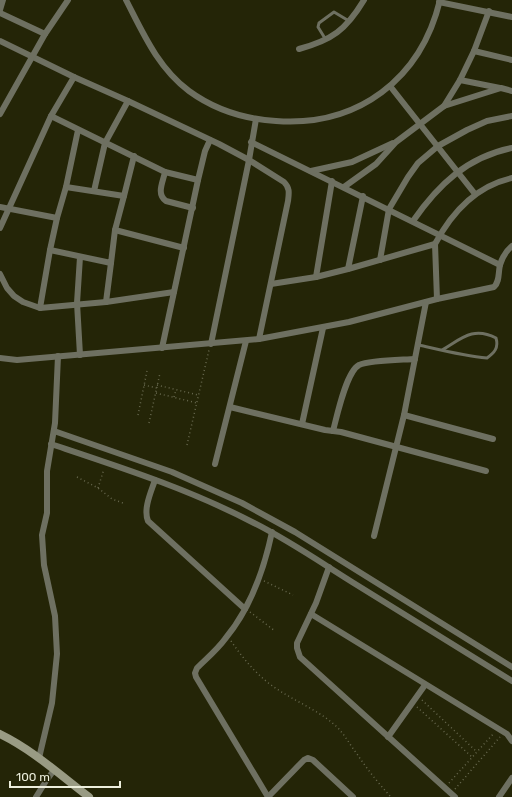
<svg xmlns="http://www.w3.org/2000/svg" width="512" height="797" font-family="Rubik,sans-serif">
  <rect width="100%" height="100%" fill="#242507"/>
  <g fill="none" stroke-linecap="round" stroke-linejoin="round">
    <g stroke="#67684e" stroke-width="1.5" stroke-dasharray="1 3" stroke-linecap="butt">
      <polyline points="144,385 157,388"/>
      <polyline points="157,385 198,395"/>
      <polyline points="156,393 197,403"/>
      <polyline points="174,397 176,390"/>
      <polyline points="138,415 147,371"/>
      <polyline points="149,423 160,373"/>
      <polyline points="187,445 209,350"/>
      <polyline points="77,477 98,488 112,499 123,503"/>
      <polyline points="98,488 104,469"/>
      <polyline points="264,581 293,595"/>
      <polyline points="250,612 275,631"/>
      <path d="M231 641C244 660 260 679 280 691 299 703 321 712 337 727 345 735 350 745 357 754 367 769 379 784 391 797"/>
      <polyline points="422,700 477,752"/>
      <polyline points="417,707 472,757"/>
      <polyline points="449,783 494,733"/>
      <polyline points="455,789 500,737"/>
    </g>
    <g stroke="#6e7061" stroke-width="3">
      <polyline points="326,40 318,27 319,23 334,12 349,21"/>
      <path d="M419 345C441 350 464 356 487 358 494 353 499 348 496 338 473 326 461 339 442 350"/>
    </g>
    <g stroke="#6e7061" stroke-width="6">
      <path d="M126 0C143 33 158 68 189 91 215 110 244 119 276 121 358 127 421 79 440 0"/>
      <polyline points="439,2 512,17"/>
      <polyline points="0,10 3,0"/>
      <polyline points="0,13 45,34"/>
      <polyline points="0,41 74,77 51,116 0,228"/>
      <path d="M299 49C332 40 346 30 364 0"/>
      <polyline points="474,51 512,60"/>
      <polyline points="74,77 128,101 105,143 94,191"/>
      <polyline points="460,80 500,88"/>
      <polyline points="390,86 475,194"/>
      <path d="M128 101 219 144 249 160 284 182C290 188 289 193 288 201L259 339"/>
      <polyline points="444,106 460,80 474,51 489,11"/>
      <polyline points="0,114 45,34 68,0"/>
      <path d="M51 116 165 172C163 182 156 194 166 201L193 208"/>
      <polyline points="251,142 500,265"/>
      <polyline points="311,171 352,162 393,143"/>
      <polyline points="165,172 198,180"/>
      <polygon points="66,187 124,196 115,230 111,263 50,250 57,218"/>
      <polyline points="66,187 78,130"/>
      <polyline points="344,187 376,164 396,142 444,106 501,88 512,91"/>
      <polyline points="124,196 134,156"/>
      <polyline points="0,207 57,218"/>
      <path d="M413 221C438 185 467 157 512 148"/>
      <polyline points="115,230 184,248"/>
      <path d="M435 244C452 212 476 186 512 178"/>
      <polyline points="80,257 77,303 80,355"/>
      <polyline points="380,260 389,209 408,177 418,163 438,146 467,130 487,121 512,116"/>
      <polyline points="348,269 363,196"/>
      <polyline points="0,274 7,288 14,296 23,302 40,308 106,302 174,292"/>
      <polyline points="316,277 332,181"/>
      <polyline points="271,284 316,277 348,269 435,244 437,299"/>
      <polyline points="106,302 111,263"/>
      <polyline points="40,308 50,250"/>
      <polyline points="211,344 249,160 256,119"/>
      <polyline points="162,348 198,180 205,151 210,140"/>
      <path d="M0 358 17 360 259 339 349 322 437 299 494 287C500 281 498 273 500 265 502 258 506 251 512 246"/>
      <polyline points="230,407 325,430 341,432 486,471"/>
      <polyline points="404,415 493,439"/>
      <polyline points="302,424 323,328"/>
      <polyline points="54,431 172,472 242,503 295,532 512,667"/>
      <path d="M333 431C337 416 346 372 359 365 371 360 402 360 415 359"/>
      <path d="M51 444C120 467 189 489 254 523 288 540 320 562 352 582 406 615 459 648 512 681"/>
      <polyline points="215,464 246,341"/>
      <path d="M155 480C151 492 143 509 148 521L245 609"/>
      <polyline points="374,536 404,415 426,302"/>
      <polyline points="329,567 316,603 297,643 297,648 300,657 455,797"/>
      <polyline points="311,614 507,734 512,741"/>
      <polyline points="388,737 425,685"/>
      <polyline points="39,758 52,703 57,654 55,616 44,565 42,535 47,513 47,471 55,423 58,356"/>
      <polyline points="36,797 46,781 54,770"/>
      <path d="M268 797 196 677 195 673 197 668C206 659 217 650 225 639 250 609 264 570 272 532"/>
      <polyline points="268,797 304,760 308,758 313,760 353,797"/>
      <polyline points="499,797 512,778"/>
    </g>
    <path stroke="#999b84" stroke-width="8" d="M0 734C33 750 60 775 89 797"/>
  </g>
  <path d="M10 781v6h110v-6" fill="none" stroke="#eceedc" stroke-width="2"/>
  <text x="16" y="781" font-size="12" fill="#eceedc" stroke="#242507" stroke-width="3" paint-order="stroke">100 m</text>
</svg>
